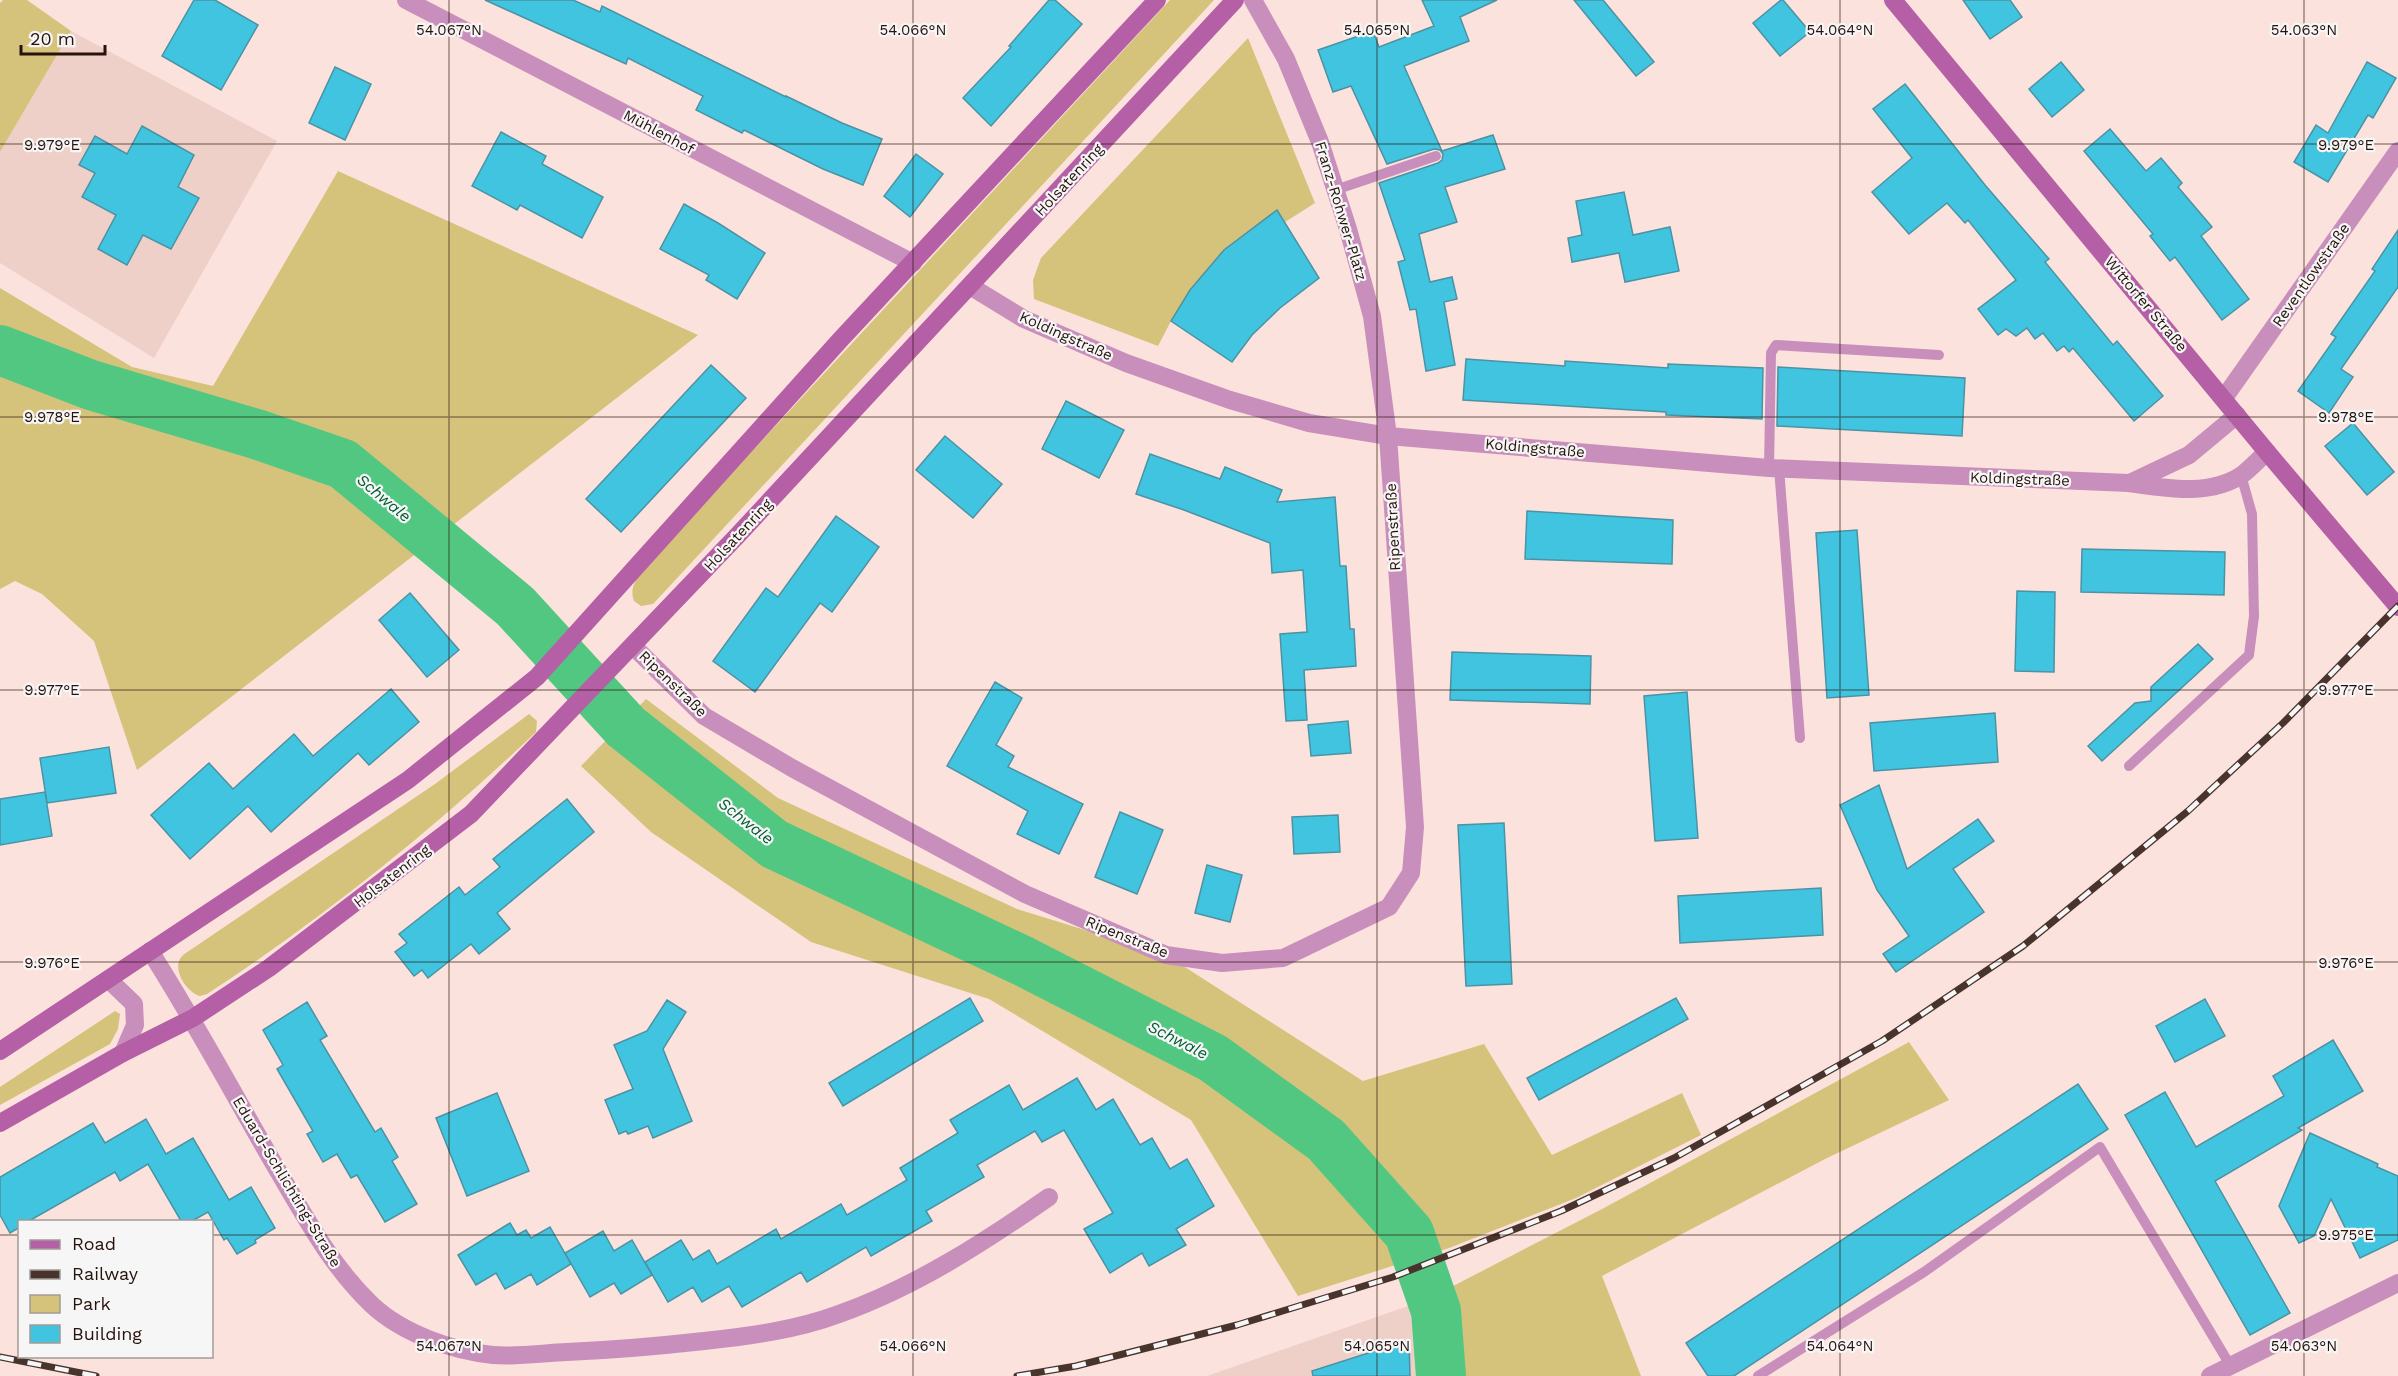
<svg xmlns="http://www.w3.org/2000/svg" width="2398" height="1376" font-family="'Work Sans',sans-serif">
  <rect width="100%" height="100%" fill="#fce2dc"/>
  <g fill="#eed0c9">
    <polygon points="71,31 277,141 154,358 0,263 0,152"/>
    <polygon points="1428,1299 1425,1376 1207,1376"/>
  </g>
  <g fill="#d5c27b">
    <polygon points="3,0 27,0 71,31 0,152 0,3"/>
    <path d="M1170 0H1214L653 604 641 606 634 601C627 583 645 569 655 556Z"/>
    <polygon points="1248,38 1315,203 1285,222 1277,210 1224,250 1171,321 1158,346 1034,299 1033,280 1041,258"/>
    <polygon points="338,171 698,335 137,770 94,641 42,594 15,581 0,589 0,288 132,367 213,386"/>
    <polygon points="646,699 778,798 1017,909 1166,955 1363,1081 1484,1044 1552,1155 1682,1093 1701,1135 1576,1198 1449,1248 1298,1296 1191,1120 989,999 811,942 651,832 581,766"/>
    <path d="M529 714 537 721 536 732C434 829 325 917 207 994L200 996C186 992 170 967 183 955L435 784Z"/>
    <polygon points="115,1011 120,1014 118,1029 110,1044 0,1105 0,1087"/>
    <polygon points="1909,1042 1949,1100 1825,1159 1602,1276 1641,1376 1425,1376 1428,1299 1604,1208"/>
  </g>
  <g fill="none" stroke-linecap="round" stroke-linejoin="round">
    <polyline stroke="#52c782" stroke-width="50" points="0,350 91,385 256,434 343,464 515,606 626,727 774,844 1023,961 1213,1058 1326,1140 1409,1233 1436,1311 1441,1376"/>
  </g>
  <g fill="#41c4df" stroke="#4b93a4" stroke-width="1.5">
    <polygon points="194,0 215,0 258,25 221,90 162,56"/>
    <polygon points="485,0 573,0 600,12 602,6 786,97 786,96 842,123 882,139 863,185 823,169 744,130 742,133 696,110 703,96 628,58 626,64"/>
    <polygon points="1049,0 1055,0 1082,24 991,126 963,98 1011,47 1009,46"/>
    <polygon points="1422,0 1497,0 1460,17 1469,41 1404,66 1442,151 1493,135 1505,169 1445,187 1457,222 1419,234 1430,282 1452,277 1457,299 1444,302 1455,365 1426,371 1416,309 1410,310 1398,262 1405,260 1379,183 1438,163 1442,160 1443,154 1440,150 1434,149 1387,164 1351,86 1333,92 1318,50 1373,31 1379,47 1434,26"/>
    <polygon points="1574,0 1603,0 1654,62 1636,76"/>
    <polygon points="1781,0 1783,0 1810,32 1780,56 1753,23"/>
    <polygon points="1963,0 2010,0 2022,17 1990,39"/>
    <polygon points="2061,62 2084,90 2052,117 2029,89"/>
    <polygon points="2367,62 2396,78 2373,118 2368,115 2328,182 2294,162 2316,125 2328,133"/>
    <polygon points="335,67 371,84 345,140 309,123"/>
    <polygon points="1905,84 1985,185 2049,259 2045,262 2113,345 2117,341 2163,396 2134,421 2073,348 2069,352 2064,346 2057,351 2043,333 2035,339 2027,328 2016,336 2006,329 1998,335 1978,309 2016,280 1968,220 1965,223 1947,203 1909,234 1872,192 1912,158 1873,109"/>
    <polygon points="142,126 194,155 178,187 199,198 171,249 143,235 127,265 98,249 116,215 82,197 95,173 79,165 95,136 127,154"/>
    <polygon points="2110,129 2146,171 2161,158 2182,183 2178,187 2212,227 2201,236 2249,299 2222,320 2175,257 2170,261 2150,236 2153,234 2084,151"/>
    <polygon points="501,132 546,156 542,164 603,197 582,238 520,205 517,210 472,186"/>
    <polygon points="916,154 943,174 910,217 884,196"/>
    <polygon points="1624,192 1633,235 1670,227 1679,271 1625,282 1619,253 1572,262 1568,238 1582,235 1576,201"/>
    <polygon points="684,204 718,223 765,253 737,299 706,280 709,275 660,249"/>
    <polygon points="1277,210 1319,278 1280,308 1252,335 1232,362 1171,321 1190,290 1224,250"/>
    <polygon points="2398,230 2398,287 2341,369 2353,377 2329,413 2298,391 2336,337 2331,334 2375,271 2372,269"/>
    <polygon points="1466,359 1565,366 1565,361 1668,368 1668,364 1763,368 1762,419 1666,415 1666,412 1463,400"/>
    <polygon points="711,365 746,398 621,532 586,499"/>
    <polygon points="1778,367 1965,378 1962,436 1777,426"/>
    <polygon points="1066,401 1124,430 1099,478 1042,449"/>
    <polygon points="2353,423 2394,472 2367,495 2325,446"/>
    <polygon points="945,436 1002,484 973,518 916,470"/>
    <polygon points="1150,454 1220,479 1225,467 1282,490 1277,502 1335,497 1340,566 1346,566 1350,629 1354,629 1356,666 1304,670 1307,720 1286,721 1280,634 1307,632 1303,570 1272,573 1270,543 1184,510 1136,494"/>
    <polygon points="1527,511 1673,520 1672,564 1525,559"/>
    <polygon points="836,516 879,547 832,612 820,603 755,692 713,661 766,588 778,597"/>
    <polygon points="1857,530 1869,695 1827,698 1816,533"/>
    <polygon points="2082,549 2225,552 2224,595 2081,592"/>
    <polygon points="2017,591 2055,592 2054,672 2015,671"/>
    <polygon points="410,593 459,650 427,677 379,620"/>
    <polygon points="2198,644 2213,659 2102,761 2088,746 2135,703 2151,701 2151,687"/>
    <polygon points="1452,652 1591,656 1590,704 1450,700"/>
    <polygon points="995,682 1022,698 996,745 1014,756 1008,767 1083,804 1059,854 1017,834 1028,811 947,766"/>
    <polygon points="391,689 419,722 369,765 358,753 271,832 248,806 190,859 151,815 209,763 233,789 294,734 313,756"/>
    <polygon points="1687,692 1698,838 1655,841 1644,696"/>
    <polygon points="1995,713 1998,762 1874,771 1870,723"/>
    <polygon points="1348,721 1351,753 1311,756 1308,725"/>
    <polygon points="109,747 116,793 47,803 40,758"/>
    <polygon points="1879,785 1907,869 1978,819 1994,841 1953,869 1984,912 1896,972 1883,954 1909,936 1877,890 1840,805"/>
    <polygon points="45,792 52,836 0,845 0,799"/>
    <polygon points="567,799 594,832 497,913 510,929 479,954 471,944 428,978 422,970 414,976 395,952 407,943 399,934 459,887 465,895 500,867 493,859"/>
    <polygon points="1120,812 1163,830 1137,894 1095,877"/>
    <polygon points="1338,815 1340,852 1294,854 1292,817"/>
    <polygon points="1504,823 1512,984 1466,986 1458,825"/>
    <polygon points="1207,865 1242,875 1230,922 1195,913"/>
    <polygon points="1821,888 1823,935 1680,943 1678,896"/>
    <polygon points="970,998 983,1021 843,1106 829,1083"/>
    <polygon points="1676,998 1688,1019 1539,1100 1527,1078"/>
    <polygon points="2205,999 2225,1036 2175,1062 2156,1026"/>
    <polygon points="667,1000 686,1012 663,1049 692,1121 653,1138 648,1126 628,1134 626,1131 619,1134 605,1100 633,1089 614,1045 647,1031"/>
    <polygon points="307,1002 327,1036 320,1040 375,1132 381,1128 398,1157 392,1161 417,1204 385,1222 357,1175 351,1178 337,1154 323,1162 307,1134 313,1131 277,1069 283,1065 263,1030"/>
    <polygon points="2333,1040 2363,1091 2298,1128 2302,1130 2215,1181 2290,1313 2250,1335 2125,1115 2165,1092 2196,1147 2284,1096 2273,1076"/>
    <polygon points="1077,1078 1096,1110 1113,1099 1140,1145 1152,1138 1170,1169 1187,1159 1214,1206 1176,1229 1186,1245 1149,1266 1142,1253 1110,1273 1084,1229 1113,1213 1064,1130 1042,1142 1035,1131 977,1165 984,1177 926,1211 932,1221 871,1256 866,1247 807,1282 801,1272 742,1307 729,1286 702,1302 693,1287 668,1302 645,1262 681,1240 693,1260 709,1250 717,1264 776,1229 781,1239 841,1204 847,1215 907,1180 900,1168 958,1133 950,1120 1009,1085 1023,1110"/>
    <polygon points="2078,1084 2108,1129 1734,1376 1708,1376 1686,1343"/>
    <polygon points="497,1093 529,1171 467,1196 436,1118"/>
    <polygon points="146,1119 166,1154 193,1138 229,1200 251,1187 275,1228 255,1240 256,1243 237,1254 227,1238 224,1240 208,1212 192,1221 181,1221 148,1164 120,1181 115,1172 29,1221 20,1221 20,1227 10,1233 0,1215 0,1177 93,1123 105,1143"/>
    <polygon points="2310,1133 2378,1164 2377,1167 2398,1176 2398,1240 2360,1258 2331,1199 2314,1236 2299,1243 2279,1206"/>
    <polygon points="510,1223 517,1235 526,1230 531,1238 550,1227 571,1264 537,1285 531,1274 505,1289 496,1273 476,1285 458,1255"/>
    <polygon points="603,1231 614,1251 632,1240 652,1275 621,1294 614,1283 590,1297 565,1253"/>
    <polygon points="1409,1340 1410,1376 1313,1376 1312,1371"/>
  </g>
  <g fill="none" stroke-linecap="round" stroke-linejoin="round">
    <g stroke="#c98fbc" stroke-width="10">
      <polyline points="1335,190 1436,156"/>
      <polyline points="1769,468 1771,353 1776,345 1939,355"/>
      <polyline points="1779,468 1800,738"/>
      <polyline points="2129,766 2249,655 2254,616 2252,514 2241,475"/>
      <polyline points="1758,1376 1924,1272 2100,1147 2230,1365"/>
    </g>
    <g stroke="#c98fbc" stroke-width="18">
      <polyline points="406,0 913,263"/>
      <path d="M970 286 1024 319 1126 363 1230 400 1309 423 1388 436 1769 468 2129 483C2164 488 2211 497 2243 474 2251 468 2259 459 2267 452"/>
      <polyline points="2224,398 2398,151"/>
      <polyline points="2130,483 2189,455 2237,415"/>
      <polyline points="633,646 704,716 792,768 1025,894 1166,955 1222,963 1283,958 1389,907 1411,873 1415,827 1388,436 1372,316 1348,229 1320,142 1286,59 1253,0"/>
      <path d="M150 951C194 1020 233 1093 274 1164 303 1213 330 1265 372 1305 402 1333 452 1351 493 1355 517 1357 543 1353 567 1352 613 1350 659 1346 704 1341 750 1336 796 1330 839 1314 915 1287 983 1243 1049 1197"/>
      <polyline points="109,980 134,1004 135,1025 123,1053"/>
      <polyline points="2210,1376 2398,1283"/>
    </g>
    <g stroke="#b560a6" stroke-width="18">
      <polyline points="1893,0 2267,452 2398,607"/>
      <polyline points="0,1051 408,780 537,677 841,339 1157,0"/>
      <polyline points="0,1123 123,1053 193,1018 269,968 471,814 737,536 1235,0"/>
    </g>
    <defs>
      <g id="rail">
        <polyline points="0,1357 96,1376"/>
        <polyline points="1017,1376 1076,1366 1237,1325 1393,1277 1561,1211 1674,1158 1882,1041 2023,946 2188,811 2283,723 2398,606"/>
      </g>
    </defs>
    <use href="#rail" stroke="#49332d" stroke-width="7"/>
    <use href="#rail" stroke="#f6f6f6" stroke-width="4.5" stroke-dasharray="14" stroke-linecap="butt"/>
  </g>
  <path fill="none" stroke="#27120c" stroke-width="1.5" stroke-opacity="0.45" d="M449 0V1376M913 0V1376M1377 0V1376M1840 0V1376M2304 0V1376M0 144H2398M0 417H2398M0 690H2398M0 962H2398M0 1235H20M212 1235H2398"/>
  <g text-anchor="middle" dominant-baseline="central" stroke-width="4.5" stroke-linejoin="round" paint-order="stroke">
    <g font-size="15" fill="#27120c" stroke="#f6f6f6">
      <text transform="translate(659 132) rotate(28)">Mühlenhof</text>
      <text transform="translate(1069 180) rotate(-47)">Holsatenring</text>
      <text transform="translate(1341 211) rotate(73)">Franz-Rohwer-Platz</text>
      <text transform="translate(2311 275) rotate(-55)">Reventlowstraße</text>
      <text transform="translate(2146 304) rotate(50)">Wittorfer Straße</text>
      <text transform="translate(1066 336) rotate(24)">Koldingstraße</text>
      <text transform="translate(1535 448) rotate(5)">Koldingstraße</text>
      <text transform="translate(2020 479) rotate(2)">Koldingstraße</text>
      <text transform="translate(1393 527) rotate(-93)">Ripenstraße</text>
      <text transform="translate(738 535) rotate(-47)">Holsatenring</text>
      <text transform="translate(673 684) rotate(44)">Ripenstraße</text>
      <text transform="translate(392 876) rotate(-38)">Holsatenring</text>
      <text transform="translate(1127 937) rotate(22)">Ripenstraße</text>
      <text transform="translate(287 1182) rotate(59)">Eduard-Schlichting-Straße</text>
    </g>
    <g font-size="16" font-style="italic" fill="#005d31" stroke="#f6f6f6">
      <text transform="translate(384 498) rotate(40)">Schwale</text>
      <text transform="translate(746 821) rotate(38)">Schwale</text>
      <text transform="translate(1178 1040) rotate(27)">Schwale</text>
    </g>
  </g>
  <g font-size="15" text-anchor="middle" fill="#27120c" stroke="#f6f6f6" stroke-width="4.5" stroke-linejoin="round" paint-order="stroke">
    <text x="449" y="35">54.067°N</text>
    <text x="913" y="35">54.066°N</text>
    <text x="1377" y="35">54.065°N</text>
    <text x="1840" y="35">54.064°N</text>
    <text x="2304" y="35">54.063°N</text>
    <text x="2346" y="150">9.979°E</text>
    <text x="52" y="150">9.979°E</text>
    <text x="2346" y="422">9.978°E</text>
    <text x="52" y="422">9.978°E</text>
    <text x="2346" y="695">9.977°E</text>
    <text x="52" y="695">9.977°E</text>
    <text x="2346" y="968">9.976°E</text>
    <text x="52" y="968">9.976°E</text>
    <text x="2346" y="1240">9.975°E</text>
    <text x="449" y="1351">54.067°N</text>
    <text x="913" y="1351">54.066°N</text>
    <text x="1377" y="1351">54.065°N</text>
    <text x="1840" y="1351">54.064°N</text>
    <text x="2304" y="1351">54.063°N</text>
  </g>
  <rect x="18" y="1220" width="195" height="138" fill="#f6f6f6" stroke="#a39b98" stroke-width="1.5"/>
  <rect x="30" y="1240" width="30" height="9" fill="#b560a6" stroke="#a39b98" stroke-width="1.5"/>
  <text x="72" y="1250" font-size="18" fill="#27120c">Road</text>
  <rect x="30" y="1270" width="30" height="9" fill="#49332d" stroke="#a39b98" stroke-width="1.5"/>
  <text x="72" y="1280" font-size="18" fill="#27120c">Railway</text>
  <rect x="30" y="1295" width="30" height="18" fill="#d5c27b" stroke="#a39b98" stroke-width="1.5"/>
  <text x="72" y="1310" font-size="18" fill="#27120c">Park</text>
  <rect x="30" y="1325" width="30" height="18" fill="#41c4df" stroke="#a39b98" stroke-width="1.5"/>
  <text x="72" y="1340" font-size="18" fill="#27120c">Building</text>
  <path d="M21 45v9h84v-9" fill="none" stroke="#27120c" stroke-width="3"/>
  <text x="30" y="45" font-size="18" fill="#27120c" stroke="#f6f6f6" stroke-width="4.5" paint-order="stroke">20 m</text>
</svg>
